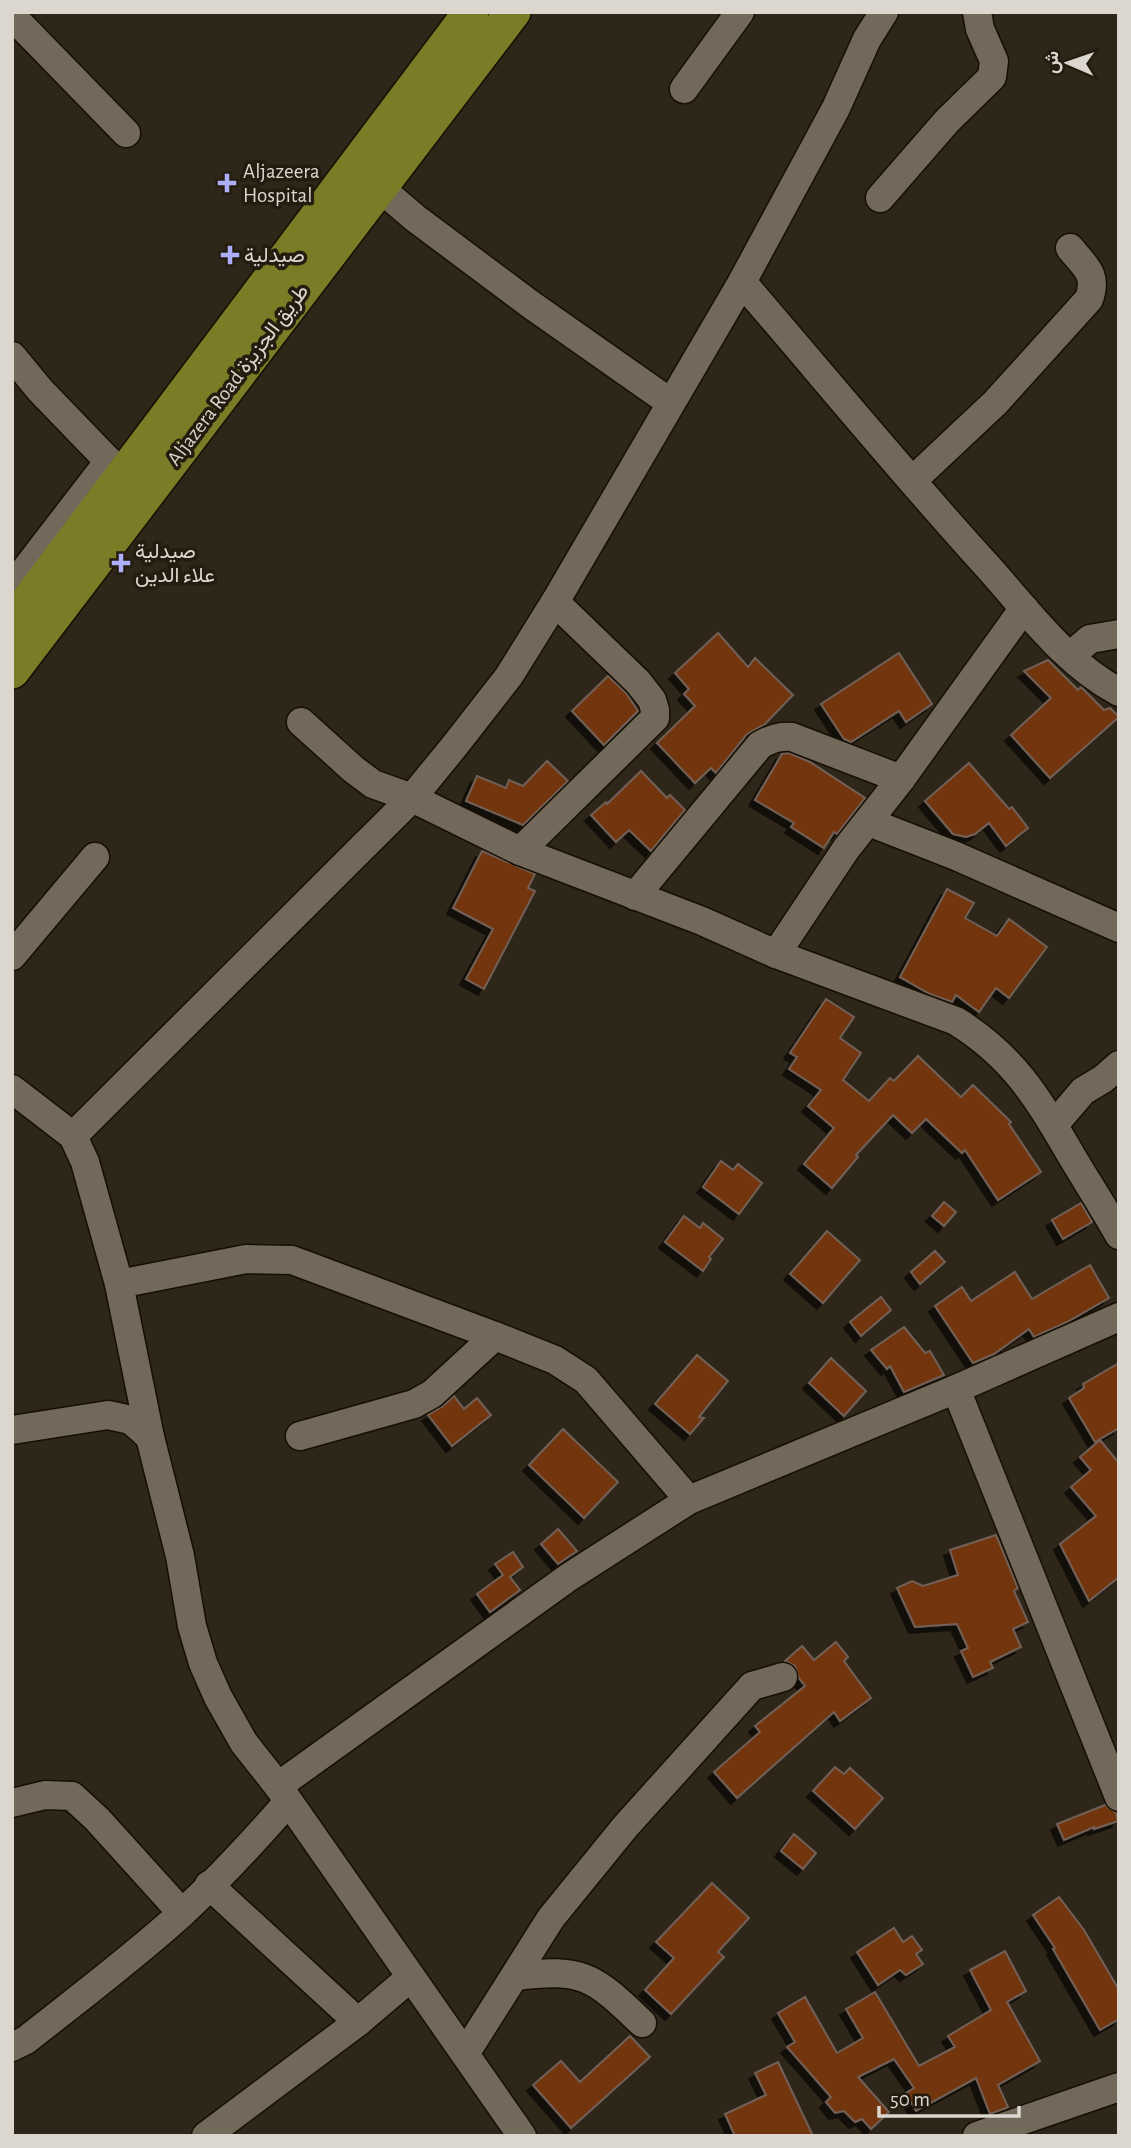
<svg xmlns="http://www.w3.org/2000/svg" width="1131" height="2148" font-family="'Alegreya Sans',Vazirmatn,sans-serif">
  <defs>
    <filter id="shadow"><feDropShadow dx="-6" dy="6" stdDeviation="0" flood-color="#0009"/></filter>
  </defs>
  <rect width="100%" height="100%" fill="#2e2618"/>
  <g fill="#72360c" stroke="#726158" stroke-width="2" filter="url(#shadow)">
    <polygon points="718,633 748,667 755,658 793,695 765,724 747,734 716,773 711,768 695,783 657,743 695,706 684,694 689,689 675,673"/>
    <polygon points="899,653 932,704 906,722 899,711 851,742 844,739 821,704"/>
    <polygon points="1048,660 1078,690 1081,687 1104,710 1110,708 1119,717 1050,778 1011,735 1051,698 1024,671"/>
    <polygon points="608,676 626,693 638,711 604,745 572,711"/>
    <polygon points="789,753 810,762 865,798 837,834 834,832 824,848 791,827 794,823 755,800 782,754"/>
    <polygon points="547,761 568,781 523,825 466,801 477,776 506,788 509,780 523,786"/>
    <polygon points="969,763 1009,809 1012,807 1028,828 1006,846 989,823 975,834 966,837 953,834 925,801"/>
    <polygon points="641,771 667,798 670,795 685,810 651,851 629,830 616,842 591,815 606,802 607,804"/>
    <polygon points="482,851 535,874 528,888 535,891 484,989 466,979 493,929 453,908"/>
    <polygon points="947,889 974,903 965,918 997,936 1009,919 1047,947 1009,998 996,988 979,1012 956,995 952,1002 930,994 900,977"/>
    <polygon points="826,999 854,1017 840,1038 861,1053 843,1080 869,1101 890,1078 894,1081 918,1056 961,1097 973,1085 1011,1122 1009,1124 1041,1172 998,1200 965,1150 962,1153 926,1119 912,1133 893,1115 856,1155 858,1157 832,1188 804,1164 834,1128 808,1106 821,1090 789,1069 797,1057 790,1053"/>
    <polygon points="721,1161 733,1170 738,1164 762,1183 739,1214 703,1187"/>
    <polygon points="944,1202 956,1212 944,1226 932,1216"/>
    <polygon points="1081,1203 1092,1222 1063,1239 1052,1220"/>
    <polygon points="684,1216 700,1228 703,1223 723,1239 709,1257 711,1259 703,1271 665,1242"/>
    <polygon points="827,1231 860,1260 823,1303 790,1274"/>
    <polygon points="935,1251 945,1262 920,1284 911,1272"/>
    <polygon points="1090,1265 1109,1298 1067,1322 1034,1337 1029,1329 994,1354 973,1363 935,1306 962,1287 971,1301 1015,1272 1032,1299"/>
    <polygon points="881,1297 891,1310 861,1336 850,1322"/>
    <polygon points="904,1327 925,1353 930,1351 944,1375 904,1392 890,1366 887,1369 871,1350"/>
    <polygon points="697,1355 728,1381 699,1417 704,1418 690,1434 655,1404"/>
    <polygon points="831,1358 866,1391 844,1416 809,1383"/>
    <polygon points="1119,1363 1119,1428 1095,1442 1069,1398 1084,1388 1083,1384"/>
    <polygon points="454,1396 464,1409 477,1398 491,1415 452,1446 428,1415 443,1406"/>
    <polygon points="563,1429 618,1482 584,1518 529,1465"/>
    <polygon points="1100,1440 1119,1463 1119,1577 1089,1601 1060,1544 1096,1516 1071,1487 1091,1470 1080,1457"/>
    <polygon points="558,1529 577,1551 558,1564 541,1544"/>
    <polygon points="996,1535 1018,1588 1014,1591 1028,1622 1013,1629 1021,1647 990,1662 993,1668 973,1677 961,1651 968,1648 957,1624 915,1627 897,1588 912,1581 923,1586 958,1575 950,1550"/>
    <polygon points="513,1552 523,1567 510,1577 520,1590 490,1612 477,1594 503,1575 495,1564"/>
    <polygon points="836,1642 848,1657 844,1661 871,1698 840,1721 834,1712 737,1798 714,1772 760,1732 755,1726 805,1686 799,1678 795,1666 785,1661 802,1646 814,1660"/>
    <polygon points="835,1767 844,1774 850,1768 883,1798 855,1829 813,1791"/>
    <polygon points="1105,1805 1116,1813 1118,1821 1094,1829 1094,1827 1064,1840 1057,1824"/>
    <polygon points="794,1834 816,1853 803,1869 781,1851"/>
    <polygon points="712,1883 749,1918 718,1952 724,1957 671,2014 645,1990 674,1958 656,1942"/>
    <polygon points="1059,1897 1084,1930 1119,1990 1119,2019 1100,2030 1053,1949 1055,1948 1033,1915"/>
    <polygon points="894,1928 903,1942 912,1936 922,1950 916,1954 923,1964 906,1975 900,1970 878,1985 857,1952"/>
    <polygon points="1005,1951 1026,1991 1007,2002 1040,2061 998,2085 1008,2107 1006,2108 990,2114 976,2078 916,2111 906,2093 914,2088 894,2059 858,2077 889,2112 871,2129 862,2119 855,2122 844,2111 835,2113 826,2102 831,2097 787,2047 795,2042 778,2013 805,1997 837,2053 863,2038 846,2009 875,1992 919,2066 955,2047 948,2036 991,2010 970,1970"/>
    <polygon points="630,2036 650,2057 571,2128 533,2085 561,2061 580,2082"/>
    <polygon points="778,2062 813,2136 735,2136 725,2114 766,2095 755,2073"/>
  </g>
  <g fill="none" stroke-linecap="round" stroke-linejoin="round">
    <defs>
      <g id="minor">
        <polyline points="12,16 126,133"/>
        <polyline points="684,89 740,12"/>
        <polyline points="381,189 415,218 530,304 671,403"/>
        <polyline points="880,198 947,121 992,77 994,61 980,29 977,12"/>
        <path d="M742 282C824 377 904 475 989 568 1029 613 1065 663 1119 692"/>
        <polyline points="12,356 40,390 123,476"/>
        <path d="M912 481 995 403 1089 299C1098 274 1085 267 1070 248"/>
        <polyline points="12,587 109,461"/>
        <polyline points="1070,656 1090,639 1119,634"/>
        <path d="M301 722 353 769 373 784 412 798 520 851 702 921 776 954 956 1021C1014 1057 1037 1097 1071 1155 1087 1182 1104 1208 1119 1235"/>
        <polyline points="869,822 956,856 1119,928"/>
        <polyline points="520,851 655,718 655,710 652,700 638,682 555,602"/>
        <path d="M635 896 760 745C771 739 779 736 792 737L901 779"/>
        <polyline points="776,954 846,849 901,779 1024,608"/>
        <polyline points="12,956 95,857"/>
        <polyline points="12,1089 73,1136 85,1162 119,1284 150,1437 180,1556 192,1626 203,1663 218,1697 244,1743 278,1786 522,2136"/>
        <polyline points="1054,1125 1083,1091 1103,1079 1119,1065"/>
        <polyline points="73,1136 412,798 456,744 509,676 555,602 742,282 836,108 867,39 884,12"/>
        <polyline points="119,1284 246,1259 292,1260 495,1336 555,1360 586,1380 689,1500"/>
        <polyline points="956,1389 1119,1797"/>
        <polyline points="12,1430 108,1415 131,1420 150,1437"/>
        <polyline points="300,1436 414,1404 432,1394 495,1336"/>
        <polyline points="278,1786 569,1577 689,1500 956,1389 1119,1317"/>
        <polyline points="12,1803 45,1795 72,1796 97,1819 182,1913"/>
        <polyline points="209,1885 358,2022"/>
        <path d="M515 1976C584 1968 593 1976 642 2023"/>
        <path d="M12 2047 26 2040C78 1999 131 1959 180 1915 218 1880 254 1841 288 1802"/>
        <polyline points="465,2054 551,1918 625,1827 752,1686 783,1677"/>
        <polyline points="206,2136 358,2022 411,1977"/>
        <polyline points="977,2136 1119,2087"/>
      </g>
      <g id="major">
        <polyline points="12,623 471,12"/>
        <polyline points="12,671 513,12"/>
      </g>
    </defs>
    <use href="#minor" stroke="#160f04" stroke-width="31"/>
    <use href="#major" stroke="#160f04" stroke-width="38"/>
    <use href="#minor" stroke="#72695a" stroke-width="28"/>
    <use href="#major" stroke="#7b7c26" stroke-width="35"/>
  </g>
  <g fill="#adaffb" stroke="#241c0f" stroke-width="2.5">
    <path d="M223.5 172.5h7v7h7v7h-7v7h-7v-7h-7v-7h7z"/>
    <path d="M226.5 244.5h7v7h7v7h-7v7h-7v-7h-7v-7h7z"/>
    <path d="M117.5 552.5h7v7h7v7h-7v7h-7v-7h-7v-7h7z"/>
  </g>
  <g text-anchor="middle" dominant-baseline="central" stroke-width="7" stroke-linejoin="round" paint-order="stroke">
    <g font-size="21" fill="#dbd6ce" stroke="#241c0f" text-anchor="start">
      <text x="243" y="171">Aljazeera<tspan x="243" dy="24">Hospital</tspan></text>
      <text x="244" y="255">صيدلية</text>
      <text x="135" y="551">صيدلية<tspan x="135" dy="24">علاء الدين</tspan></text>
    </g>
    <g font-size="21" fill="#dbd6ce" stroke="#241c0f">
      <text transform="translate(238 375) rotate(-53)">Aljazera Road طريق الجزيزة</text>
    </g>
  </g>
  <rect width="1131" height="2148" fill="none" stroke="#dbd6ce" stroke-width="28"/>
  <g transform="translate(1068 63) rotate(272)" stroke="#241c0f" stroke-width="5" paint-order="stroke">
  <path d="M0-5L12 26L0 18L-12 26Z" fill="#dbd6ce"/>
  <text y="-10" font-size="19" font-weight="bold" text-anchor="middle" fill="#dbd6ce">ش</text>
  </g>
  <path d="M879 2106v10h140v-10" fill="none" stroke="#dbd6ce" stroke-width="3.5"/>
  <text x="890" y="2106" font-size="21" fill="#dbd6ce" stroke="#241c0f" stroke-width="5" paint-order="stroke">50 m</text>
</svg>
